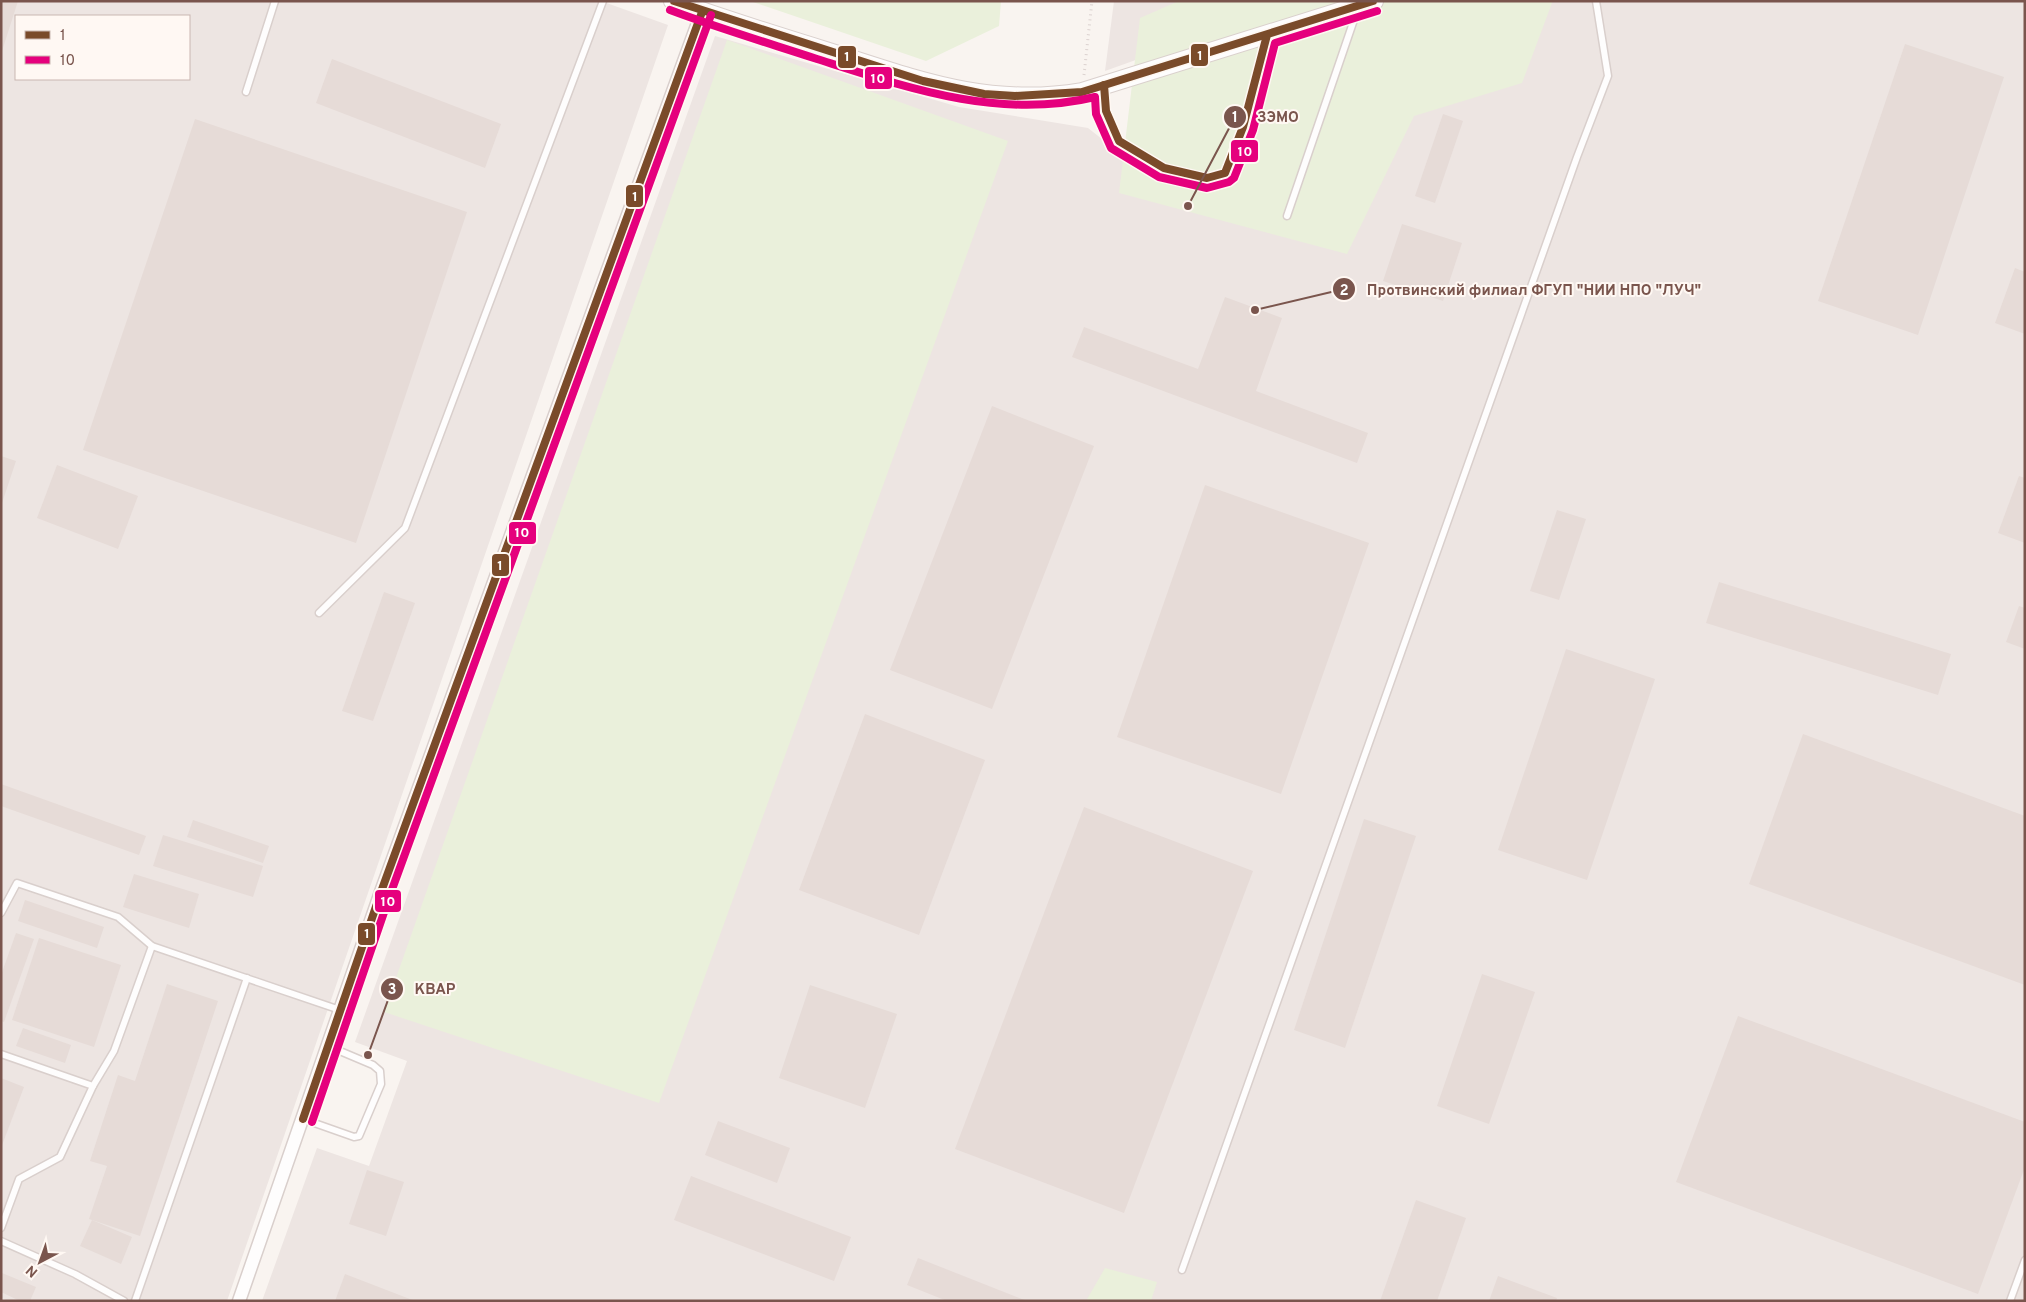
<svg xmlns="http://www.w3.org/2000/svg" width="2026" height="1302" font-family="Overpass,sans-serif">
  <rect width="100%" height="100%" fill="#f9f4f0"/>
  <g fill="#ede5e2" fill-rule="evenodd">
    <path d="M1 1H601L668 25 227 1301H9L1 1298ZM16 16H189V79H16Z"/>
    <polygon points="1114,1 1301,1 1105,71"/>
    <polygon points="1437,1 2025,1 2025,1301 262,1301 317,1148 369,1166 407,1061 355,1042 715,36 959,107 1088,128 1131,162"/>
  </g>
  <g fill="#eaf0db">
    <polygon points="750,1 1001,1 999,26 926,61"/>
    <polygon points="1179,1 1552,1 1552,3 1522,83 1414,116 1347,254 1119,193 1140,18"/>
    <polygon points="727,40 1008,141 659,1103 384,1012"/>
    <polygon points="1105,1268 1157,1282 1151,1301 1086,1301"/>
  </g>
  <g fill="#e6dbd7">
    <polygon points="1,1 18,1 2,51 1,51"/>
    <polygon points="1905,44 2004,77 1918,335 1818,301"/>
    <polygon points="332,59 501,124 485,168 316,103"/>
    <polygon points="1443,114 1463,121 1435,203 1415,196"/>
    <polygon points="195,119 467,212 356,543 83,450"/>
    <polygon points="1402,224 1462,243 1443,301 1383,281"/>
    <polygon points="2015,268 2025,272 2025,334 1995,323"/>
    <polygon points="1225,297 1282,318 1256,391 1368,433 1357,463 1072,357 1084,327 1198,369"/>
    <polygon points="992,406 1094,446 992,709 890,670"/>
    <polygon points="1,456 16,461 2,503 1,503"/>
    <polygon points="57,465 138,496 118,549 37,518"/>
    <polygon points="2019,476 2025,478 2025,543 1998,533"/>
    <polygon points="1205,485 1369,543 1281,794 1117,737"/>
    <polygon points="1557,510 1586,519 1559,600 1530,591"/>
    <polygon points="1719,582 1951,654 1938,695 1706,623"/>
    <polygon points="384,592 415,603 373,721 342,711"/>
    <polygon points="2019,606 2025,608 2025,649 2006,642"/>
    <polygon points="1566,649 1655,679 1587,880 1498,850"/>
    <polygon points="865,714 985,760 919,935 799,890"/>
    <polygon points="1803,734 2025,816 2025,985 1749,884"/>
    <polygon points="1,784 146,836 139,855 1,806"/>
    <polygon points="1084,807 1253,871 1124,1213 955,1149"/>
    <polygon points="1364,819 1416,836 1345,1048 1294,1030"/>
    <polygon points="193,820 269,846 263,863 187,837"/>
    <polygon points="163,835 263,866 253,897 153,866"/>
    <polygon points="134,874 199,894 189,928 123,907"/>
    <polygon points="25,900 104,927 97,948 18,921"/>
    <polygon points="16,933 34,939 4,1022 1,1021 1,975"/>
    <polygon points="39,938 121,965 94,1047 12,1020"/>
    <polygon points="1482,974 1535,992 1489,1124 1437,1106"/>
    <polygon points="167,984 218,1001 140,1236 89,1219 107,1166 90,1161 118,1075 135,1081"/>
    <polygon points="810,985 897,1014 865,1108 779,1078"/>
    <polygon points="1738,1016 2025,1122 2025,1167 1978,1294 1676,1182"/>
    <polygon points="23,1028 71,1045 65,1063 16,1046"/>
    <polygon points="1,1078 24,1087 1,1148"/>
    <polygon points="718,1121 790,1148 777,1183 705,1155"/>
    <polygon points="367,1170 404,1182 386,1236 349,1224"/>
    <polygon points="691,1176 851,1237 834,1281 674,1220"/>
    <polygon points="1416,1200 1466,1218 1437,1301 1380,1301"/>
    <polygon points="92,1220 132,1237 121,1264 80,1246"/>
    <polygon points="918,1258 1027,1301 947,1301 907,1285"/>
    <polygon points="2,1273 36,1287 30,1301 20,1301 1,1292"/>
    <polygon points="345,1274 415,1301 335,1301"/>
    <polygon points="1498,1276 1557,1298 1556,1301 1489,1301"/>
  </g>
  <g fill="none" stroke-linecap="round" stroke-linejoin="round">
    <defs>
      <g id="lane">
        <polyline points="1104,87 1106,111 1119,141 1164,168 1207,178 1225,173 1243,127 1267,37"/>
        <polyline points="246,92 275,1"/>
        <polyline points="1287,216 1358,8"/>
        <polyline points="319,613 405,528 603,1"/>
        <polyline points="1,913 17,883 118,917 152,946 340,1010"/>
        <polyline points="1,1054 93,1086 114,1051 152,946"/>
        <polyline points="303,1119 354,1137 359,1136 381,1084 380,1071 373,1065 328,1046"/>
        <polyline points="1,1228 19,1179 60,1157 93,1086"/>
        <polyline points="1,1241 75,1274 124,1301"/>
        <polyline points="1182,1270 1577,157 1608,76 1596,1"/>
        <polyline points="135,1301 247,978"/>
        <polyline points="2010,1301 2025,1260"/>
      </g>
      <polyline id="street" points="239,1301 381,892 702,12"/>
      <path id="secondary" d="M673 1C725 20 777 36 829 52 917 80 988 108 1082 92L1374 1"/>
    </defs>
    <use href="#lane" stroke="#d9cfcc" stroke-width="9"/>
    <use href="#street" stroke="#d9cfcc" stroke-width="15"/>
    <use href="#secondary" stroke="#dad0cd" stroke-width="20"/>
    <polyline stroke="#dcd2d0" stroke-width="3" stroke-dasharray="1 4" stroke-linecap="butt" points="1084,75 1092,1"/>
    <use href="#lane" stroke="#fefdfd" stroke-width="6"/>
    <use href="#street" stroke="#fefdfd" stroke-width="12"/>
    <use href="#secondary" stroke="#fefdfd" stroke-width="18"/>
    <defs>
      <g id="bus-1">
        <polyline points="674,1 923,81 984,94 1015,96 1082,92 1373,1"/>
        <polyline points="1104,85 1106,111 1119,141 1164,168 1207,178 1225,173 1243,127 1267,35"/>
        <polyline points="303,1119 381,892 702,12"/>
      </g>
      <g id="bus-2">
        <path d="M670 10C718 28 768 43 817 59 908 88 999 120 1095 97L1096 114 1111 148 1159 177 1207 188 1229 182 1234 178 1253 130 1275 43 1377 11"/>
        <polyline points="312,1122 390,895 711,15"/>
      </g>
    </defs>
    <use href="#bus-1" stroke="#fff8f3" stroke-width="11"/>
    <use href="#bus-2" stroke="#fff8f3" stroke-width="11"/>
    <use href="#bus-1" stroke="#7a4b2a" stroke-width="8"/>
    <use href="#bus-2" stroke="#e5007d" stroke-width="8"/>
  </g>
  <path fill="none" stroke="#7a554d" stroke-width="2" d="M1188 206L1235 117M1255 310L1344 289M368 1055L392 989"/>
  <g fill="#7a554d" stroke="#fff8f3" stroke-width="2">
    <circle cx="1188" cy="206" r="5"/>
    <circle cx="1255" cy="310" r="5"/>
    <circle cx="368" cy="1055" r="5"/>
    <circle cx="1235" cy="117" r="12"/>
    <circle cx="1344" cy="289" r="12"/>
    <circle cx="392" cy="989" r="12"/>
  </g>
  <g font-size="15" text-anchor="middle" font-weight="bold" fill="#fff">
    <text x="1235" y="122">1</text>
    <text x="1344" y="295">2</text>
    <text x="392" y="994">3</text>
  </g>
  <g font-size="15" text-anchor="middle" font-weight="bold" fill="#7a554d" stroke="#fff8f3" stroke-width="4" stroke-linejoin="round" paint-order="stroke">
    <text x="1278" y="122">ЗЭМО</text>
    <text x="1534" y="295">Протвинский филиал ФГУП "НИИ НПО "ЛУЧ"</text>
    <text x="435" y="994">КВАР</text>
  </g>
  <g stroke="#fff8f3" stroke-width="2">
    <rect x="1190" y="43" width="19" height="24" rx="5" fill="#7a4b2a"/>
    <rect x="837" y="45" width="20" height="24" rx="5" fill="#7a4b2a"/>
    <rect x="864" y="66" width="29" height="24" rx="5" fill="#e5007d"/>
    <rect x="1230" y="139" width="29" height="24" rx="5" fill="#e5007d"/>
    <rect x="625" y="184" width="19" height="24" rx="5" fill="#7a4b2a"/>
    <rect x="508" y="521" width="29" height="24" rx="5" fill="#e5007d"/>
    <rect x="491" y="553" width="19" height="24" rx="5" fill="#7a4b2a"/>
    <rect x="374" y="889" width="28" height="24" rx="5" fill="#e5007d"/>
    <rect x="357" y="922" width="19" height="24" rx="5" fill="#7a4b2a"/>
  </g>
  <g font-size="14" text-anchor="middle" font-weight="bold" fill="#fff">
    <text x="1200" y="60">1</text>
    <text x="847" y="61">1</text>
    <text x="878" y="83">10</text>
    <text x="1245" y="156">10</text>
    <text x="635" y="201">1</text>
    <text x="522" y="537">10</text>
    <text x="500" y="570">1</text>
    <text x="388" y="906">10</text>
    <text x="367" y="938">1</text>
  </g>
  <rect width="2026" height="1302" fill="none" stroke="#7a554d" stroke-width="5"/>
  <rect x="15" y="15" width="175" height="65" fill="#fff8f3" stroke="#cab7b1"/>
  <rect x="25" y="31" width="25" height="8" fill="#7a4b2a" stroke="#cab7b1"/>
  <text x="60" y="40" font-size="15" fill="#7a554d">1</text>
  <rect x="25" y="56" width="25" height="8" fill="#e5007d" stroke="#cab7b1"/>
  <text x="60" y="65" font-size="15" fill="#7a554d">10</text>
  <g transform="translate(40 1262) rotate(221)" stroke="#fff8f3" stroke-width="4" paint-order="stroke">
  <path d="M0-4L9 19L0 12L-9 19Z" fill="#7a554d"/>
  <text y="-8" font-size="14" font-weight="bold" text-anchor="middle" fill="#7a554d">N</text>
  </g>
</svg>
